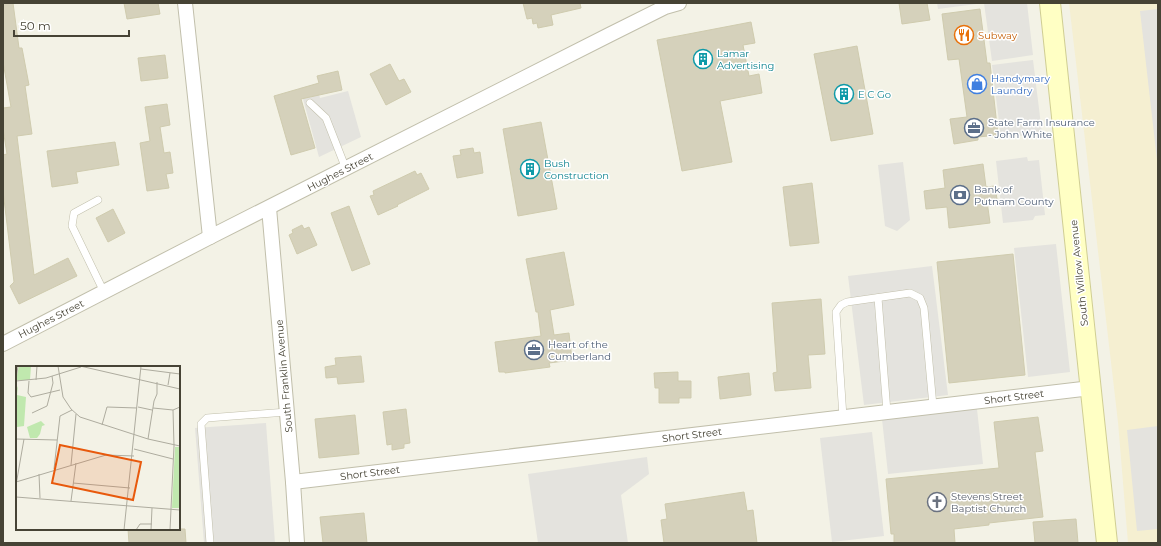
<svg xmlns="http://www.w3.org/2000/svg" width="1161" height="546" font-family="Montserrat,sans-serif">
  <rect width="100%" height="100%" fill="#f3f2e6"/>
  <polygon fill="#f5efd1" points="1069,3 1158,3 1158,543 1128,543 1118,422"/>
  <g fill="#e4e3de">
    <polygon points="937,3 1027,3 1033,55 992,61 984,3 938,9"/>
    <polygon points="1158,9 1158,169 1140,11"/>
    <polygon points="1033,60 1042,133 1001,138 992,65"/>
    <polygon points="316,84 320,98 348,91 361,137 319,157 300,88"/>
    <polygon points="1027,157 1028,161 1039,160 1045,215 1035,216 1033,220 1003,223 996,161"/>
    <polygon points="903,162 910,220 897,231 885,226 878,165"/>
    <polygon points="1056,244 1070,372 1028,377 1014,248"/>
    <polygon points="932,266 948,395 864,405 848,276"/>
    <polygon points="977,409 983,464 888,474 882,419"/>
    <polygon points="266,423 275,543 204,543 195,428"/>
    <polygon points="1158,426 1158,529 1137,531 1127,430"/>
    <polygon points="872,432 884,536 832,542 820,438"/>
    <polygon points="647,457 649,474 621,495 628,543 538,543 528,474"/>
  </g>
  <g fill="#d5d1bb" stroke="#cfcbae">
    <polygon points="3,3 13,3 19,48 22,48 29,85 25,86 32,134 17,136 34,275 68,258 77,276 19,304 10,286 14,282 3,191 3,155 7,154 3,129 3,108 11,107 3,62"/>
    <polygon points="124,3 158,3 160,14 127,19"/>
    <polygon points="523,3 580,3 581,8 551,15 553,25 538,28 537,23 533,24 532,18 527,19"/>
    <polygon points="899,3 927,3 930,20 902,24"/>
    <polygon points="980,9 987,63 990,63 998,135 978,137 978,140 954,144 950,119 967,117 959,59 948,60 942,14"/>
    <polygon points="751,22 755,43 743,45 749,76 759,74 762,93 720,101 732,162 682,171 657,40"/>
    <polygon points="857,46 873,134 831,141 814,54"/>
    <polygon points="165,55 168,78 141,81 138,58"/>
    <polygon points="390,64 399,81 404,79 411,92 386,105 370,74"/>
    <polygon points="338,71 342,90 301,99 315,148 291,155 274,96 319,83 317,76"/>
    <polygon points="167,104 170,125 160,127 164,153 170,152 173,173 166,174 169,188 147,191 140,143 150,141 145,107"/>
    <polygon points="541,122 557,209 518,216 503,129"/>
    <polygon points="115,142 119,165 76,172 78,183 52,187 47,151"/>
    <polygon points="473,148 474,153 480,152 483,173 457,178 453,156 461,155 460,150"/>
    <polygon points="983,164 986,187 995,186 997,199 987,201 990,223 949,228 947,207 926,209 924,191 945,188 943,170"/>
    <polygon points="415,171 417,175 421,173 429,189 397,205 398,206 378,215 370,196 374,195 373,191"/>
    <polygon points="812,183 819,243 790,246 783,187"/>
    <polygon points="349,206 370,264 352,271 331,213"/>
    <polygon points="113,209 125,233 108,242 96,218"/>
    <polygon points="302,225 304,229 309,227 317,245 297,254 289,235 293,233 292,230"/>
    <polygon points="564,252 574,305 550,310 554,335 569,333 572,360 549,363 550,367 505,373 505,372 499,372 495,342 541,336 538,312 536,312 526,259"/>
    <polygon points="1013,254 1025,375 949,383 937,262"/>
    <polygon points="821,299 825,354 808,355 811,388 775,391 773,373 777,372 772,303"/>
    <polygon points="361,356 364,382 338,384 337,377 326,378 325,367 336,365 335,358"/>
    <polygon points="678,372 678,381 691,381 691,398 679,398 679,403 659,403 659,388 655,388 654,373"/>
    <polygon points="749,373 751,395 720,399 718,377"/>
    <polygon points="406,409 410,443 404,444 404,448 392,450 392,444 387,445 383,412"/>
    <polygon points="355,415 359,454 319,458 315,419"/>
    <polygon points="1038,417 1043,451 1035,452 1043,517 989,523 989,525 954,529 955,543 894,543 894,534 891,534 886,479 999,468 994,422"/>
    <polygon points="744,492 747,511 753,510 757,543 664,543 661,520 667,519 665,504"/>
    <polygon points="364,513 367,543 323,543 320,517"/>
    <polygon points="1076,519 1078,543 1035,543 1033,522"/>
    <polygon points="128,529 185,529 186,543 129,543"/>
  </g>
  <g fill="none" stroke-linecap="round" stroke-linejoin="round">
    <defs>
      <g id="service">
        <polyline points="310,103 326,118 346,169"/>
        <polyline points="98,200 74,213 72,226 104,292"/>
        <polyline points="878,298 887,412"/>
        <polyline points="843,417 836,312 841,305 847,302 910,293 920,298 924,308 933,406"/>
        <polyline points="210,543 201,424 207,418 287,412"/>
      </g>
      <g id="minor">
        <polyline points="185,3 210,237"/>
        <polyline points="269,208 293,482 297,543"/>
        <polyline points="3,344 210,237 609,35 665,7 679,3"/>
        <polyline points="293,482 1091,388"/>
      </g>
      <polyline id="secondary" points="1050,3 1107,543"/>
    </defs>
    <use href="#service" stroke="#c1bfab" stroke-width="8"/>
    <use href="#minor" stroke="#c1bfab" stroke-width="16"/>
    <use href="#secondary" stroke="#d0ce93" stroke-width="22"/>
    <use href="#service" stroke="#fff" stroke-width="7"/>
    <use href="#minor" stroke="#fff" stroke-width="14"/>
    <use href="#secondary" stroke="#ffffc4" stroke-width="20"/>
  </g>
  <defs>
    <symbol id="restaurant-ring" viewBox="-11 -11 22 22"><circle r="9.5" fill="#fff" stroke="#e8710a" stroke-width="1.5"/><path d="M-5-6h1v4h1v-4h1v4h1v-4h1v5L-1.5 .5V6h-2V.5L-5-1ZM5-6V6H3V1.5H1.5Q1.5-4 5-6Z" fill="#e8710a"/></symbol>
    <symbol id="building-ring" viewBox="-11 -11 22 22"><circle r="9.5" fill="#fff" stroke="#0f9aa8" stroke-width="1.5"/><path d="M-4-6H4V6H1V3H-1V6H-4ZM-2.5-4.3h1.7v1.8h-1.7ZM.8-4.3h1.7v1.8H.8ZM-2.5-1h1.7V.8h-1.7ZM.8-1h1.7V.8H.8Z" fill="#0f9aa8"/></symbol>
    <symbol id="shop-ring" viewBox="-11 -11 22 22"><circle r="9.5" fill="#fff" stroke="#3f7fe0" stroke-width="1.5"/><path d="M-5-2.5h2.3a2.7 3.5 0 0 1 5.4 0H5L5.5 6h-11ZM-1.5-2.5h3a1.5 2.3 0 0 0-3 0Z" fill="#3f7fe0"/></symbol>
    <symbol id="office-ring" viewBox="-11 -11 22 22"><circle r="9.5" fill="#fff" stroke="#5c6f8a" stroke-width="1.5"/><path d="M-6-3h4V-5.5h4V-3h4V5H-6ZM-1-4.5V-3h2v-1.5ZM-6 0V1H6V0Z" fill="#5c6f8a"/></symbol>
    <symbol id="bank-ring" viewBox="-11 -11 22 22"><circle r="9.5" fill="#fff" stroke="#5c6f8a" stroke-width="1.5"/><path d="M-6-4H6V4H-6ZM0-2.3a2.3 2.3 0 1 0 0 4.6a2.3 2.3 0 1 0 0-4.6Z" fill="#5c6f8a"/></symbol>
    <symbol id="church-ring" viewBox="-11 -11 22 22"><circle r="9.5" fill="#fff" stroke="#6b7280" stroke-width="1.5"/><path d="M-1.2-6h2.4v3.5h3.3v2.4h-3.3V6h-2.4V-.1h-3.3v-2.4h3.3Z" fill="#6b7280"/></symbol>
  </defs>
  <g fill-rule="evenodd">
    <use href="#restaurant-ring" x="953" y="24" width="22" height="22"/>
    <use href="#building-ring" x="692" y="48" width="22" height="22"/>
    <use href="#shop-ring" x="966" y="73" width="22" height="22"/>
    <use href="#building-ring" x="833" y="83" width="22" height="22"/>
    <use href="#office-ring" x="963" y="117" width="22" height="22"/>
    <use href="#building-ring" x="519" y="158" width="22" height="22"/>
    <use href="#bank-ring" x="949" y="184" width="22" height="22"/>
    <use href="#office-ring" x="523" y="339" width="22" height="22"/>
    <use href="#church-ring" x="926" y="491" width="22" height="22"/>
  </g>
  <g text-anchor="middle" dominant-baseline="central" stroke-width="3" stroke-linejoin="round" paint-order="stroke">
    <g font-size="10" fill="#c56008" stroke="#fff" text-anchor="start">
      <text x="978" y="35">Subway</text>
    </g>
    <g font-size="10" fill="#0d838f" stroke="#fff" text-anchor="start">
      <text x="717" y="53">Lamar<tspan x="717" dy="12">Advertising</tspan></text>
      <text x="858" y="94">E C Go</text>
      <text x="544" y="163">Bush<tspan x="544" dy="12">Construction</tspan></text>
    </g>
    <g font-size="10" fill="#366cbe" stroke="#fff" text-anchor="start">
      <text x="991" y="78">Handymary<tspan x="991" dy="12">Laundry</tspan></text>
    </g>
    <g font-size="10" fill="#4e5e75" stroke="#fff" text-anchor="start">
      <text x="988" y="122">State Farm Insurance<tspan x="988" dy="12">- John White</tspan></text>
      <text x="974" y="189">Bank of<tspan x="974" dy="12">Putnam County</tspan></text>
      <text x="548" y="344">Heart of the<tspan x="548" dy="12">Cumberland</tspan></text>
    </g>
    <g font-size="10" fill="#464335" stroke="#fff">
      <text transform="translate(340 172) rotate(-27)">Hughes Street</text>
      <text transform="translate(1079 273) rotate(-96)">South Willow Avenue</text>
      <text transform="translate(51 319) rotate(-27)">Hughes Street</text>
      <text transform="translate(284 376) rotate(-95)">South Franklin Avenue</text>
      <text transform="translate(1014 397) rotate(-7)">Short Street</text>
      <text transform="translate(692 435) rotate(-7)">Short Street</text>
      <text transform="translate(370 473) rotate(-7)">Short Street</text>
    </g>
    <g font-size="10" fill="#5b616d" stroke="#fff" text-anchor="start">
      <text x="951" y="496">Stevens Street<tspan x="951" dy="12">Baptist Church</tspan></text>
    </g>
  </g>
  <g transform="translate(16 366)">
    <rect width="164" height="164" fill="#f3f2e6"/>
    <path d="M3 0H15L14 14H0ZM2 20 1 29 10 31 8 60 1 61 0 24ZM25 55 29 59 26 60 24 68 21 72H14L11 61ZM159 81H164V142H156Z" fill="#c0e8ae"/>
    <path fill="none" stroke="#aeac9f" stroke-width="1" d="M42 0 47 31 55 43 64 51 132 73 164 80M64 0 164 23M125 3 164 8M0 13 2 0M20 14 21 0M0 15 30 12 65 1M13 15 12 27 15 31 44 24M152 19 154 7M122 41 136 44M137 42 157 44 164 41M16 47 31 40 37 17 36 10M86 59 91 41 121 42M0 73 41 74M132 73 138 35 141 28V16M118 83 157 93M55 99 60 48M38 103 44 50 56 44M23 108 24 132M0 116 90 89 118 90M57 117 114 122M0 119 8 73M0 131 164 144M55 135 60 97M108 164 125 0M120 164 124 158H136M135 164 136 142M154 164 158 80 157 44"/>
    <path fill="#e8590c" fill-opacity="0.15" stroke="#e8590c" stroke-width="2" d="M44 79 125 96 117 134 36 117Z"/>
    <rect width="164" height="164" fill="none" stroke="#464335" stroke-width="2"/>
  </g>
  <rect width="1161" height="546" fill="none" stroke="#464335" stroke-width="8"/>
  <path d="M14 30v6h115v-6" fill="none" stroke="#464335" stroke-width="2"/>
  <text x="20" y="30" font-size="12" fill="#464335" stroke="#ffffff" stroke-width="3" paint-order="stroke">50 m</text>
</svg>
